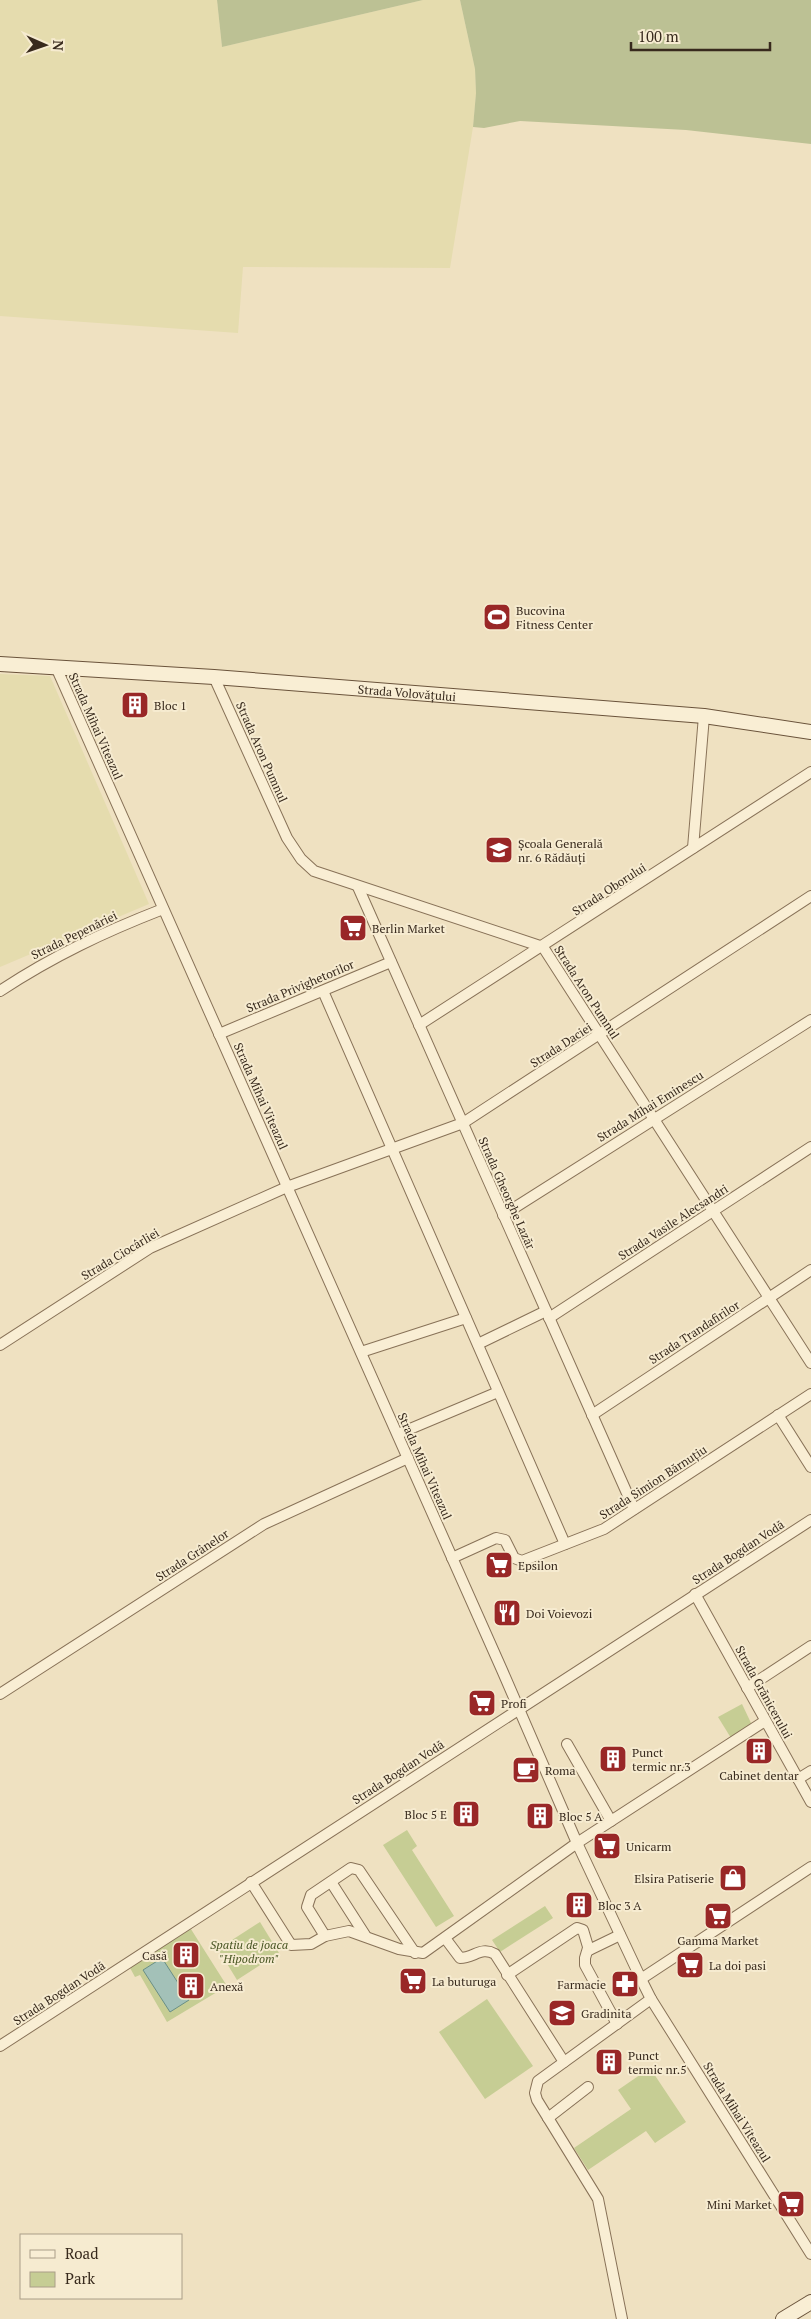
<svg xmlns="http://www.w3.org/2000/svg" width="811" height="2319" font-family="'PT Serif',serif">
  <rect width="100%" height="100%" fill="#efe1c1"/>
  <g fill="#e5dcae">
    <polygon points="0,0 217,0 222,47 423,0 460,0 475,69 476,93 473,127 450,268 243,267 238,333 0,316"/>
    <polygon points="0,674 50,676 149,904 0,967"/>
  </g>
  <g fill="#c6cd94">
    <polygon points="742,1704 751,1723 748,1728 731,1738 718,1717"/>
    <polygon points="407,1830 417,1846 412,1850 454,1916 436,1927 383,1845"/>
    <polygon points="545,1906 553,1918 500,1952 492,1940"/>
    <polygon points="260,1922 279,1953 237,1980 218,1949"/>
    <polygon points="189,1926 227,1986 167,2022 140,1975 135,1977 129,1966"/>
    <polygon points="487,1999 533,2066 485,2099 439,2032"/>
    <polygon points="650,2068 686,2122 655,2143 646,2131 588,2170 574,2148 631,2109 618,2090"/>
  </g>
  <g fill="#bcc194">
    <polygon points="217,0 423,0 222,47"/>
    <polygon points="460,0 811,0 811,144 686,130 520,121 484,128 473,127 476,93 475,69"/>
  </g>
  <polygon fill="#a3c1b8" stroke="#6a8f86" points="162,1958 189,2000 170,2012 143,1970"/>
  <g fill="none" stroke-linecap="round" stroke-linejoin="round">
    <defs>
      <g id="street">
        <polyline points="56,667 502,1670 577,1843 641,1979 651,1999 811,2254"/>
        <polyline points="214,677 287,838 301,859 314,871 543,947 811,1363"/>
        <polyline points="693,848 704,716"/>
        <polyline points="358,887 634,1509"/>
        <path d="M0 991C53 956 104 932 163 909"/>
        <polyline points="323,991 565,1544"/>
        <polyline points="419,1025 811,772"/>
        <polyline points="219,1034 391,962"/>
        <polyline points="503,1215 811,1020"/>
        <polyline points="549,1318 811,1147"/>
        <polyline points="478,1344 546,1311"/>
        <polyline points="0,1345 150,1248 287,1187 463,1123 811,896"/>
        <polyline points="361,1352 466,1318"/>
        <polyline points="592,1415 811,1270"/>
        <polyline points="778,1415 811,1467"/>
        <polyline points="398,1434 498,1392"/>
        <polyline points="452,1558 496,1538 505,1540 514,1558 522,1561 604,1529 811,1394"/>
        <polyline points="695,1594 811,1802"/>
        <polyline points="747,1688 811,1646"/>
        <polyline points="0,1694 264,1524 408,1458"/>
        <polyline points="567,1744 611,1821"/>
        <polyline points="798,1779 811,1771"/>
        <polyline points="251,1882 291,1945 311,1944 325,1936 349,1931 399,1949 423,1953 577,1843 765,1721"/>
        <polyline points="331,1882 365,1935"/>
        <polyline points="325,1936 307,1907 311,1895 351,1868 359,1870 415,1953"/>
        <path d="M445 1938 460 1958C474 1958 481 1946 495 1954L564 2062"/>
        <polyline points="589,1950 588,1948 585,1958 585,1965 617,2024"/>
        <polyline points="507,1975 577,1928 583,1930 589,1950 620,1935"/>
        <polyline points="641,1979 811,1867"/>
        <polyline points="0,2046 811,1520"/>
        <polyline points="548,2118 588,2087"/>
        <polyline points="622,2319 598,2199 537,2100 535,2093 538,2081 651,1999"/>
      </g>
      <g id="secondary">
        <path id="s1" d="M0 664 214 677 704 716 811 732"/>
        <polyline points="783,2319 811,2302"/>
      </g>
    </defs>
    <use href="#street" stroke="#887258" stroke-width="12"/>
    <use href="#secondary" stroke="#6a533b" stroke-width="16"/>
    <use href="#street" stroke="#f9eed4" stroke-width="10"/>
    <use href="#secondary" stroke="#f9eed4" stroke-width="14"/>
  </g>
  <defs>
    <symbol id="stadium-square" viewBox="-11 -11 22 22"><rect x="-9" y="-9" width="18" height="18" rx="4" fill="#992727" stroke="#f6ebd0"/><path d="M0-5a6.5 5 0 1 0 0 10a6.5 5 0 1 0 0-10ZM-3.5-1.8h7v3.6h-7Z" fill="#fff"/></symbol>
    <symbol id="building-square" viewBox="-11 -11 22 22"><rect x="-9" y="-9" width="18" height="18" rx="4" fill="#992727" stroke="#f6ebd0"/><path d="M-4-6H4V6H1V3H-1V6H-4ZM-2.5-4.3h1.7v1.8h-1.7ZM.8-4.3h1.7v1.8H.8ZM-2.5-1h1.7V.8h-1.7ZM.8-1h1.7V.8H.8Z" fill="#fff"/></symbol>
    <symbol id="school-square" viewBox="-11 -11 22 22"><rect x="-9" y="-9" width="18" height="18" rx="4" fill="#992727" stroke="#f6ebd0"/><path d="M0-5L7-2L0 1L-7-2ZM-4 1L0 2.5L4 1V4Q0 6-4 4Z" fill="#fff"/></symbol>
    <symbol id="supermarket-square" viewBox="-11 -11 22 22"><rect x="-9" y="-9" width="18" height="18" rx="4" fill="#992727" stroke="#f6ebd0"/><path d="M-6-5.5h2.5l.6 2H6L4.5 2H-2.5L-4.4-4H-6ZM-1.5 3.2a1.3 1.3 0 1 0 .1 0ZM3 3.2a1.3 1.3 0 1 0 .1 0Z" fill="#fff"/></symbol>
    <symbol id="restaurant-square" viewBox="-11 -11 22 22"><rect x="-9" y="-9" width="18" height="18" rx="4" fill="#992727" stroke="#f6ebd0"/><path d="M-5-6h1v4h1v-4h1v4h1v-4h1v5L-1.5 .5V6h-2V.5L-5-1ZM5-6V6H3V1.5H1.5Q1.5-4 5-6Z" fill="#fff"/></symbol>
    <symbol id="cafe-square" viewBox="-11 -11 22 22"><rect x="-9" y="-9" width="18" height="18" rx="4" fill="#992727" stroke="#f6ebd0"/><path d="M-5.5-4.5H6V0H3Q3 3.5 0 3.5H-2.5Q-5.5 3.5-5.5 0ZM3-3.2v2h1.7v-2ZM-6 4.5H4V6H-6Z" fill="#fff"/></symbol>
    <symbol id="shop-square" viewBox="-11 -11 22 22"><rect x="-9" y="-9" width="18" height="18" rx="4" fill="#992727" stroke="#f6ebd0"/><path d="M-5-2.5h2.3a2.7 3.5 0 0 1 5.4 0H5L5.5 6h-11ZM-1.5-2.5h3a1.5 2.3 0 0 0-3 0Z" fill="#fff"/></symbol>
    <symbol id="pharmacy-square" viewBox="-11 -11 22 22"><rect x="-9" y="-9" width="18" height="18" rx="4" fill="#992727" stroke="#f6ebd0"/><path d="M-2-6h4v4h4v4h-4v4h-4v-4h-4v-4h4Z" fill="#fff"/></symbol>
  </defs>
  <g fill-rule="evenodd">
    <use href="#stadium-square" x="481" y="601" width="32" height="32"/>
    <use href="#building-square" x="119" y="689" width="32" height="32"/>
    <use href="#school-square" x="483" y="834" width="32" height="32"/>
    <use href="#supermarket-square" x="337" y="912" width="32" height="32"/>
    <use href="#supermarket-square" x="483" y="1549" width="32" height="32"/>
    <use href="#restaurant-square" x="491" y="1597" width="32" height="32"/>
    <use href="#supermarket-square" x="466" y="1687" width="32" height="32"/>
    <use href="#building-square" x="743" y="1735" width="32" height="32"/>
    <use href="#building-square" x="597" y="1743" width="32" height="32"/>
    <use href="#cafe-square" x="510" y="1754" width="32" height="32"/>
    <use href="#building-square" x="450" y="1798" width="32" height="32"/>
    <use href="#building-square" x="524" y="1800" width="32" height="32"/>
    <use href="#supermarket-square" x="591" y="1830" width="32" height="32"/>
    <use href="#shop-square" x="717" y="1862" width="32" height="32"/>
    <use href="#building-square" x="563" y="1889" width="32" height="32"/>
    <use href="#supermarket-square" x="702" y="1900" width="32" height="32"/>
    <use href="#building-square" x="170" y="1939" width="32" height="32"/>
    <use href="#supermarket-square" x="674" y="1949" width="32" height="32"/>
    <use href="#supermarket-square" x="397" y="1965" width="32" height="32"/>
    <use href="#pharmacy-square" x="609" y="1968" width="32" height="32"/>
    <use href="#building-square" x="175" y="1970" width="32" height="32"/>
    <use href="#school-square" x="546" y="1997" width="32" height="32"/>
    <use href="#building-square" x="593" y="2046" width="32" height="32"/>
    <use href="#supermarket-square" x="775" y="2188" width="32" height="32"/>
  </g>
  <g text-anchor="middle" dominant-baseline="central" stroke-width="4" stroke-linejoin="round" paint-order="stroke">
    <g font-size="12" fill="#382a1d" stroke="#f6ebd0" text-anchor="start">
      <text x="516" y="610">Bucovina<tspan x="516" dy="14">Fitness Center</tspan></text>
      <text x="154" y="705">Bloc 1</text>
      <text x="518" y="843">Școala Generală<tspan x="518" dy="14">nr. 6 Rădăuți</tspan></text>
      <text x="372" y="928">Berlin Market</text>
      <text x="518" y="1565">Epsilon</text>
      <text x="526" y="1613">Doi Voievozi</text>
      <text x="501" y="1703">Profi</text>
      <text x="632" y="1752">Punct<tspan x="632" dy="14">termic nr.3</tspan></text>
      <text x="545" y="1770">Roma</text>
      <text x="759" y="1775" text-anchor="middle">Cabinet dentar</text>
      <text x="447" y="1814" text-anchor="end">Bloc 5 E</text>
      <text x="559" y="1816">Bloc 5 A</text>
      <text x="626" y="1846">Unicarm</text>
      <text x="714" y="1878" text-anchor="end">Elsira Patiserie</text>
      <text x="598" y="1905">Bloc 3 A</text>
      <text x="718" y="1940" text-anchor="middle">Gamma Market</text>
      <text x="167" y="1955" text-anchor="end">Casă</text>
      <text x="709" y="1965">La doi pasi</text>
      <text x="432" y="1981">La buturuga</text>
      <text x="606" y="1984" text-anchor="end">Farmacie</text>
      <text x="210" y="1986">Anexă</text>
      <text x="581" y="2013">Gradinita</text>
      <text x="628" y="2055">Punct<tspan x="628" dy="14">termic nr.5</tspan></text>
      <text x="772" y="2204" text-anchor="end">Mini Market</text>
    </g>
    <g font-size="12" fill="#382a1d" stroke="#f6ebd0">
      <text stroke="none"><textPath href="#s1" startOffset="408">Strada Volovățului</textPath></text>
      <text transform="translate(96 726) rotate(66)">Strada Mihai Viteazul</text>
      <text transform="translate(262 752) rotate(66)">Strada Aron Pumnul</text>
      <text transform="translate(609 889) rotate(-33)">Strada Oborului</text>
      <text transform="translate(74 935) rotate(-26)">Strada Pepenăriei</text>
      <text transform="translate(300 986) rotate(-23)">Strada Privighetorilor</text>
      <text transform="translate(587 992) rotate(57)">Strada Aron Pumnul</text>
      <text transform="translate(561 1045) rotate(-33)">Strada Daciei</text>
      <text transform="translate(261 1096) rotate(66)">Strada Mihai Viteazul</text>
      <text transform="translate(650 1106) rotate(-32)">Strada Mihai Eminescu</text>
      <text transform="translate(507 1193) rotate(66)">Strada Gheorghe Lazăr</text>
      <text transform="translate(673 1222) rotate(-33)">Strada Vasile Alecsandri</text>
      <text transform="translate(120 1254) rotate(-31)">Strada Ciocârliei</text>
      <text transform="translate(694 1332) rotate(-33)">Strada Trandafirilor</text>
      <text transform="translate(425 1466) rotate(66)">Strada Mihai Viteazul</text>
      <text transform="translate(653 1482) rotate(-33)">Strada Simion Bărnuțiu</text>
      <text transform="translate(738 1552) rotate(-33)">Strada Bogdan Vodă</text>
      <text transform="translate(192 1555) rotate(-33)">Strada Grânelor</text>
      <text transform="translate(764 1692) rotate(61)">Strada Grănicerului</text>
      <text transform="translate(398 1772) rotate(-33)">Strada Bogdan Vodă</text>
      <text transform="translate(59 1993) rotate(-33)">Strada Bogdan Vodă</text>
      <text transform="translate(737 2112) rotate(58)">Strada Mihai Viteazul</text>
    </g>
    <g font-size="12" font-style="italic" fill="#485523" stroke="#f6ebd0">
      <text x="249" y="1944">Spatiu de joaca<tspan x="249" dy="14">"Hipodrom"</tspan></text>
    </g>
  </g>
  <rect x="20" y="2234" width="162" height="65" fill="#f6ebd0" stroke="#aa9e88"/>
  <rect x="30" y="2250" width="25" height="8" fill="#f9eed4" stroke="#aa9e88"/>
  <text x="65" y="2259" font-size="15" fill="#382a1d">Road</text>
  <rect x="30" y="2272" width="25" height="15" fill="#c6cd94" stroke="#aa9e88"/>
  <text x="65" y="2284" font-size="15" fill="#382a1d">Park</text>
  <g transform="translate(45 45) rotate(92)" stroke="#f6ebd0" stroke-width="4" paint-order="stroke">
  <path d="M0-4L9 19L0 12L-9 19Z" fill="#382a1d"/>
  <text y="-8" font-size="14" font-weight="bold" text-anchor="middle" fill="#382a1d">N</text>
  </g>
  <path d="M631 42v8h139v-8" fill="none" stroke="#382a1d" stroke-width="2.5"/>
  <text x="638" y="42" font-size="15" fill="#382a1d" stroke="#f6ebd0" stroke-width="4" paint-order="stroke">100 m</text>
</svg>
